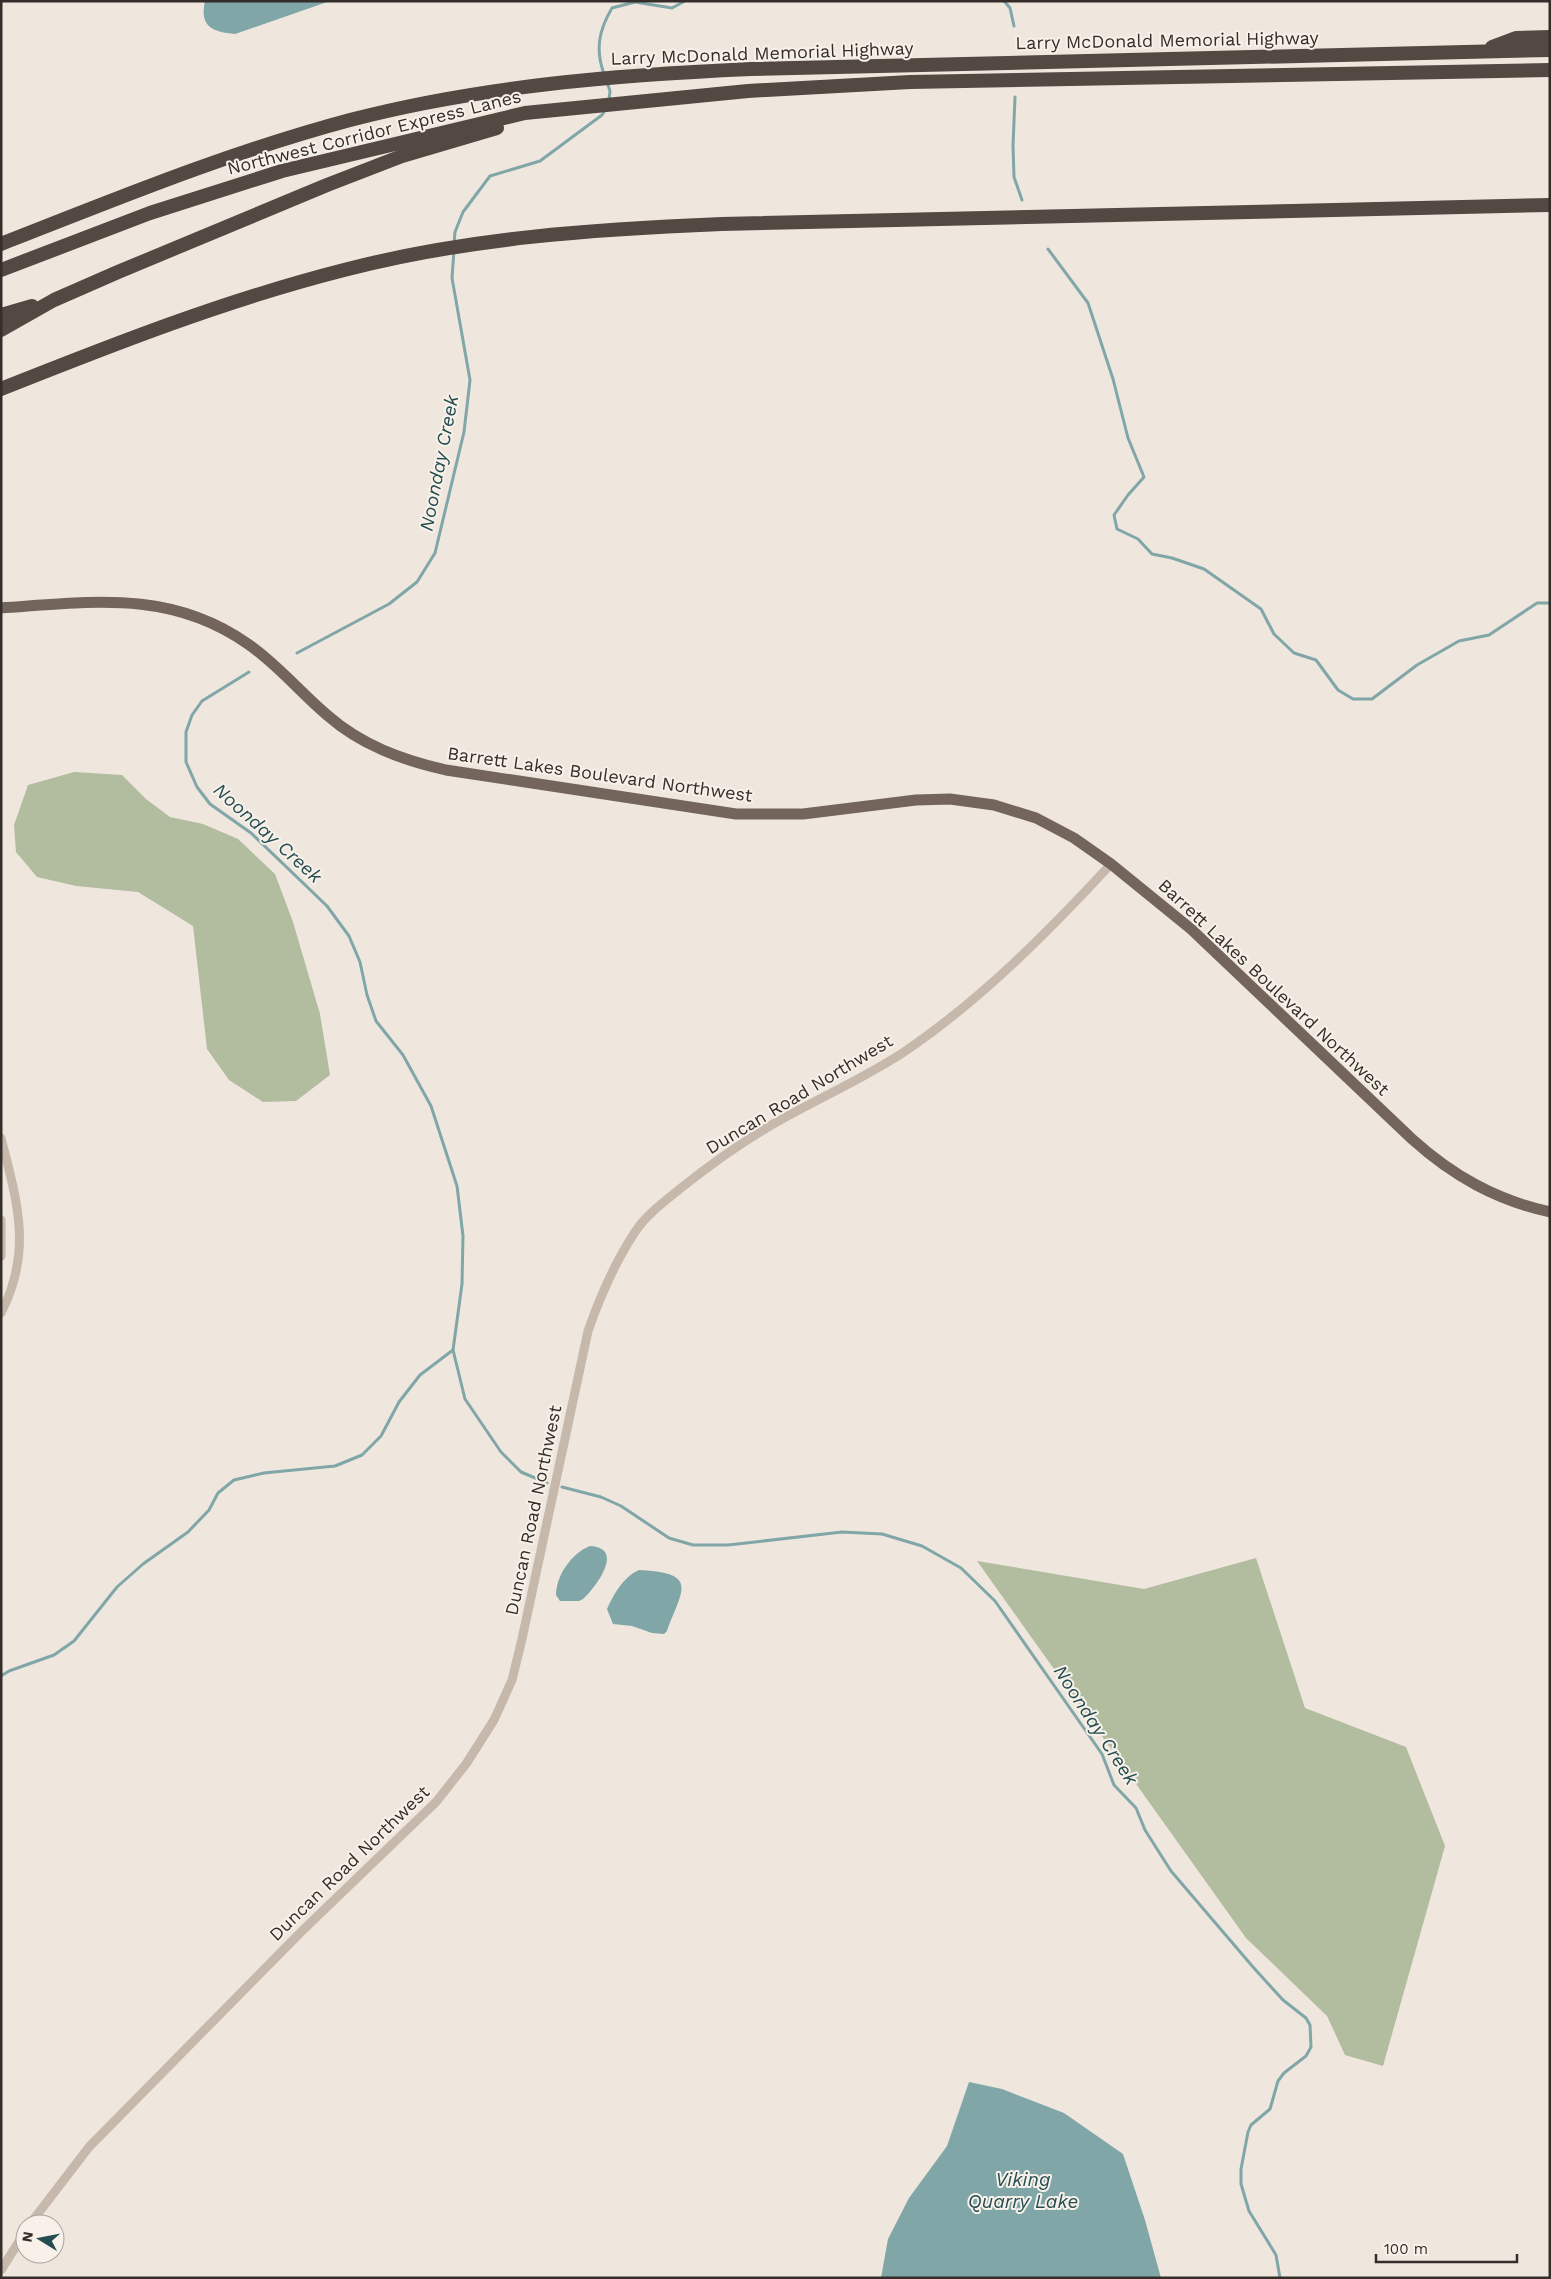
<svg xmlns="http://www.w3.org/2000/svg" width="1551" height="2279" font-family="'Work Sans',sans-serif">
  <rect width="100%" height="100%" fill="#efe7de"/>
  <g fill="#b2bc9f">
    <polygon points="74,772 122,775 146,799 170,817 203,824 238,839 275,874 293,922 320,1014 330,1075 296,1101 263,1102 229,1080 207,1049 193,926 138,892 76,886 37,877 16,852 14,825 28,785"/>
    <polygon points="1256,1558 1305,1708 1406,1747 1445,1846 1383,2066 1345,2055 1327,2016 1246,1938 977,1561 1144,1589"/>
  </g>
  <g fill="#80a6a8">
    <path d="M205 1H330L235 34C213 32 199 27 205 1Z"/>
    <path d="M590 1546C626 1548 595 1588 583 1599L579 1601H560L556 1595C556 1575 572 1553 590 1546Z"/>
    <path d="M639 1570C700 1573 682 1590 667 1631L664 1634 652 1633 632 1626 613 1624 607 1609C614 1594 623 1577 639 1570Z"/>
    <polygon points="969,2082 1002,2089 1064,2113 1123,2154 1145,2220 1161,2278 881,2278 888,2239 909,2198 947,2146"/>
  </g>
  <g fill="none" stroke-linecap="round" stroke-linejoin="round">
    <g stroke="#80a6a8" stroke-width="3">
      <polyline points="1004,1 1010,8 1014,26"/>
      <path d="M604 74C595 49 599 30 612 8L635 2 672 8 685 1"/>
      <polyline points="607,82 610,91 609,100"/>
      <polyline points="1015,97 1013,146 1014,177 1022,200"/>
      <polyline points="454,244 455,232 463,212 490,176 540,161 602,115 605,110"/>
      <polyline points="1048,249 1088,303 1113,379 1128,438 1144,477 1128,495 1114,515 1117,529 1138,539 1152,554 1172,558 1204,569 1261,609 1274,634 1294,653 1316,660 1338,690 1353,699 1372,699 1417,665 1459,641 1489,635 1537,603 1550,603"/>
      <polyline points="297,653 389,604 417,582 435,553 464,432 470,380 452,278 454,250"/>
      <polyline points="249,672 202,701 192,715 186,732 186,762 197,787 210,804 251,833 327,906 349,936 360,962 367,995 376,1021 403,1055 431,1106 457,1186 463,1236 462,1284 453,1350 465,1399 501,1452 521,1472 547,1483"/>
      <polyline points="562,1487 601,1497 621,1506 669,1538 693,1545 728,1545 842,1532 882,1534 922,1546 961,1568 995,1601 1102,1754 1114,1785 1136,1808 1145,1830 1171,1871 1253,1967 1283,2000 1306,2018 1310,2025 1311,2047 1306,2056 1284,2073 1278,2081 1270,2109 1251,2125 1248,2132 1241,2169 1241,2184 1249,2211 1276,2255 1280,2278"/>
      <polyline points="1,1676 9,1671 54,1655 74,1641 117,1587 143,1564 188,1532 209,1510 218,1493 234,1480 264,1473 335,1466 362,1455 381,1436 399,1402 420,1375 453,1350"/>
    </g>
    <g stroke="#c6b8ab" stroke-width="9">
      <path d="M1 1138C17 1201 33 1251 1 1313"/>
      <polyline points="1,1220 1,1256"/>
      <path d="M30 2224 89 2147 302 1931 436 1802 466 1764 494 1720 512 1680 522 1639 588 1331C600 1297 615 1262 635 1232 647 1214 665 1201 681 1188 711 1164 742 1142 775 1123 817 1099 863 1079 904 1052 982 999 1047 933 1111 864"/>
      <polyline points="1,2270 25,2232"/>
    </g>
    <path stroke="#74655c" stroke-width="11" d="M1 608C90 602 170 589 248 644 277 664 300 692 327 715 361 745 402 760 446 770L736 814H803L916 800 950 799 994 805 1036 818 1074 838 1111 864 1191 929 1412 1139C1453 1176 1496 1200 1550 1212"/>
    <g stroke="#544842" stroke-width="14">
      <polyline points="1492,47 1516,38 1550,37"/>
      <path d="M1 244C116 199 230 152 350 120 481 86 616 75 751 69L1550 50"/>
      <polyline points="1,270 150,213 282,171 525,113 748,91 910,82 1550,70"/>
      <polyline points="1,315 32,306"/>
      <polyline points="1,330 54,300 118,272 327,185 402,156 497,128"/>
      <path d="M1 389C114 344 226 300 344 270 467 238 595 229 722 224L1550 205"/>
    </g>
  </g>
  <g text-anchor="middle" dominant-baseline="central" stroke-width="4" stroke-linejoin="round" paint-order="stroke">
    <g font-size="18" fill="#342d29" stroke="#f7f1e9">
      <text transform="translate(1167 40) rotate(-1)">Larry McDonald Memorial Highway</text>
      <text transform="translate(762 53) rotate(-2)">Larry McDonald Memorial Highway</text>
      <text transform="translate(374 132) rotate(-14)">Northwest Corridor Express Lanes</text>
      <text transform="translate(600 774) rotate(8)">Barrett Lakes Boulevard Northwest</text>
      <text transform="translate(1274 987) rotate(43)">Barrett Lakes Boulevard Northwest</text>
      <text transform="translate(799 1094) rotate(-31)">Duncan Road Northwest</text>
      <text transform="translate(533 1510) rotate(-78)">Duncan Road Northwest</text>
      <text transform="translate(349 1863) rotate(-44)">Duncan Road Northwest</text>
    </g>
    <g font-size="19" font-style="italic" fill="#244d51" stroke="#f7f1e9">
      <text transform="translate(439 463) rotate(-79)">Noonday Creek</text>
      <text transform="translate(268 833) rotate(42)">Noonday Creek</text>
      <text transform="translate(1096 1725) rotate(57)">Noonday Creek</text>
      <text x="1023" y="2179">Viking<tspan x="1023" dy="22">Quarry Lake</tspan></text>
    </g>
  </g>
  <rect width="1551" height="2279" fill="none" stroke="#342d29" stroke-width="5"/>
  <g transform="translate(40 2239) rotate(280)"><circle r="24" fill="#f7f1e9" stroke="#a9a39c"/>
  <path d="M0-4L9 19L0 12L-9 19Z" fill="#244d51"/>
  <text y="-8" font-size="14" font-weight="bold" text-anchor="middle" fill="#342d29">N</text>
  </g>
  <path d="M1376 2254v8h141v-8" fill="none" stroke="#342d29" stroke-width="2.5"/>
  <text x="1384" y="2254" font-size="15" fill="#342d29" stroke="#f7f1e9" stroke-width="4" paint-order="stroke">100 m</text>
</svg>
